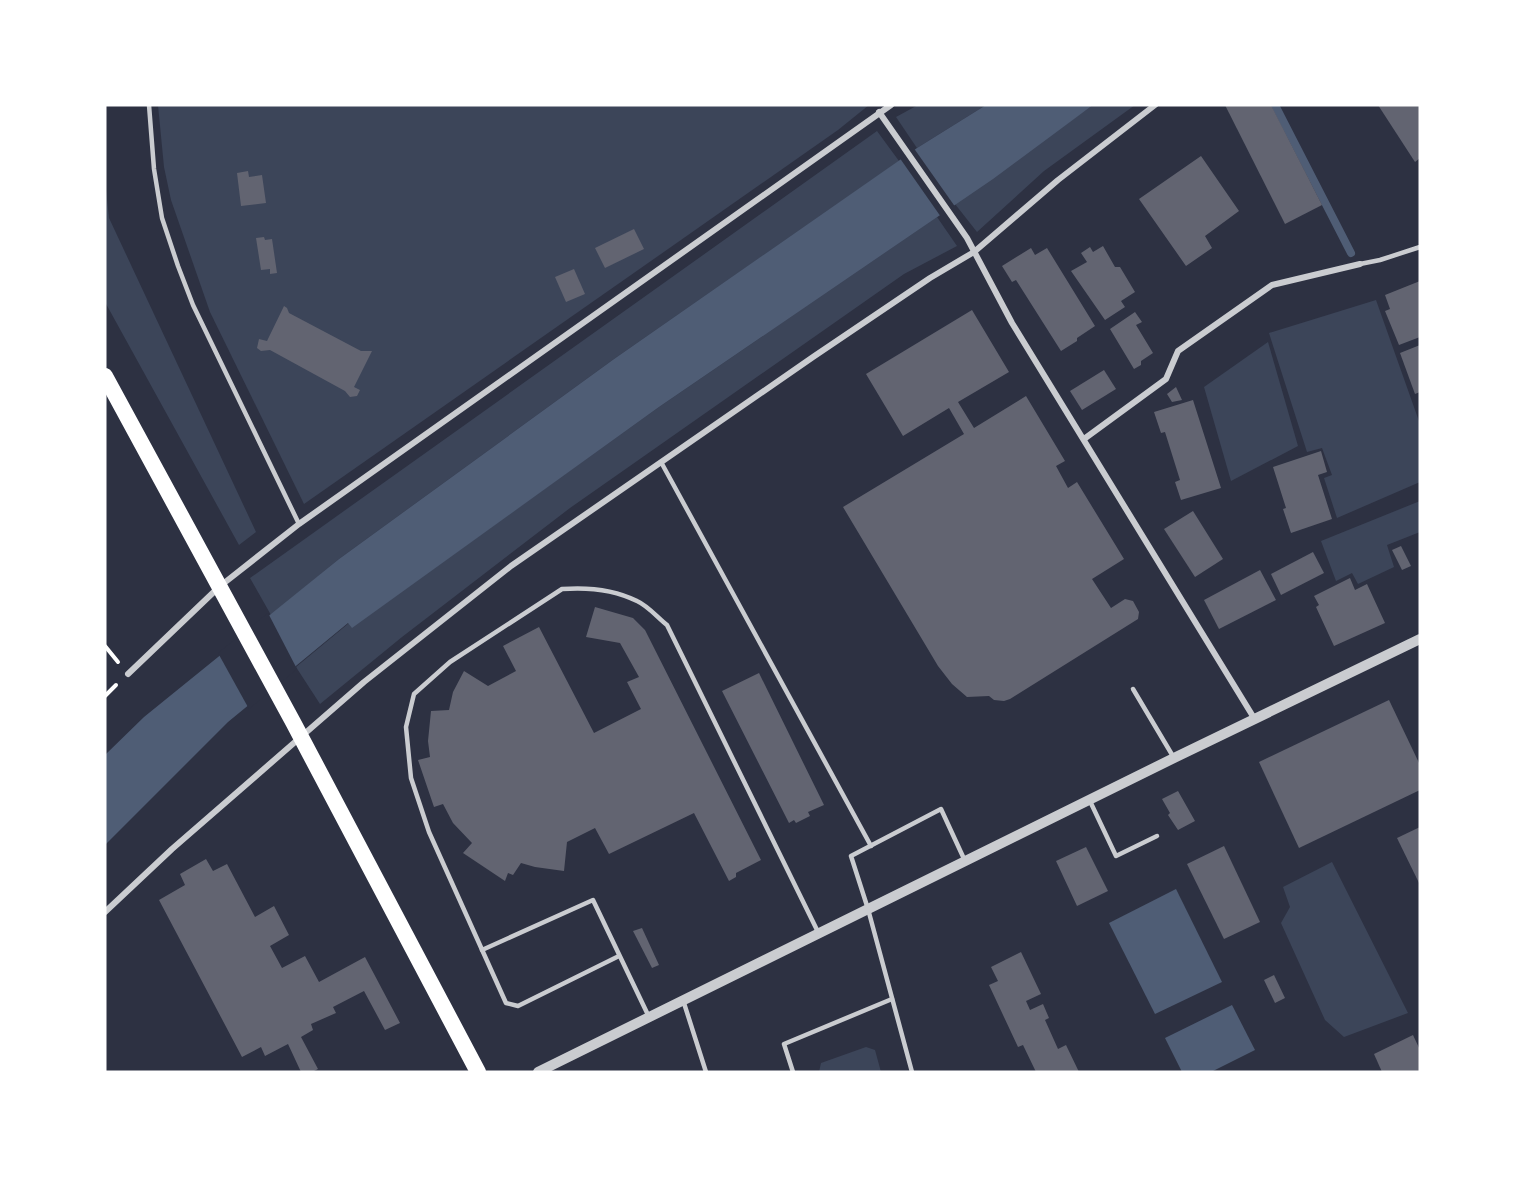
<svg xmlns="http://www.w3.org/2000/svg" width="1525" height="1177" font-family="Poppins,sans-serif">
  <rect width="100%" height="100%" fill="#2d3142"/>
  <g fill="#3c4559">
    <polygon points="158,105 869,105 838,130 304,504 210,312 171,200 164,167"/>
    <polygon points="918,105 986,105 917,148 896,117"/>
    <polygon points="1093,105 1135,105 1044,171 977,232 955,204"/>
    <polygon points="877,131 899,161 614,359 339,559 271,615 250,578"/>
    <polygon points="105,181 109,218 256,532 239,545 105,302"/>
    <polygon points="937,217 957,246 904,274 570,508 402,637 320,704 296,667 349,623 352,627 659,407"/>
    <polygon points="1376,300 1420,424 1420,482 1337,518 1324,478 1332,475 1322,448 1307,452 1269,333"/>
    <polygon points="1268,342 1298,446 1231,481 1204,387"/>
    <polygon points="1420,501 1420,532 1387,545 1394,567 1358,584 1352,573 1336,581 1321,541"/>
    <polygon points="1332,862 1408,1013 1344,1037 1325,1020 1281,923 1290,907 1283,887"/>
    <polygon points="866,1047 875,1050 881,1072 819,1072 821,1063"/>
  </g>
  <g fill="#4f5d75">
    <polygon points="986,105 1093,105 993,179 659,407 352,628 348,623 228,722 105,845 105,755 144,717 339,559 614,359 917,148"/>
    <polygon points="1176,889 1222,982 1155,1014 1109,923"/>
    <polygon points="1232,1005 1255,1050 1211,1072 1182,1072 1165,1038"/>
  </g>
  <g fill="#2d3142">
    <polygon points="913,147 956,208 941,217 899,157"/>
    <polygon points="268,613 297,669 249,709 218,653"/>
  </g>
  <g fill="none" stroke-linecap="round" stroke-linejoin="round">
    <polyline stroke="#4f5d75" stroke-width="8" points="1275,105 1351,253"/>
  </g>
  <g fill="#626471">
    <polygon points="1225,105 1271,105 1322,205 1285,224"/>
    <polygon points="1378,105 1419,105 1420,158 1415,162"/>
    <polygon points="1201,156 1239,211 1205,236 1212,248 1186,266 1139,199"/>
    <polygon points="248,171 249,177 262,175 266,203 241,206 237,173"/>
    <polygon points="634,229 644,249 605,268 595,248"/>
    <polygon points="264,237 265,240 272,239 277,273 270,274 270,269 261,270 256,238"/>
    <polygon points="1103,246 1115,267 1120,267 1135,292 1121,301 1125,307 1105,320 1071,271 1087,262 1081,253 1090,247 1093,252"/>
    <polygon points="1031,248 1035,255 1047,248 1095,326 1077,338 1077,341 1061,351 1016,280 1012,282 1002,266"/>
    <polygon points="574,269 585,294 566,302 555,277"/>
    <polygon points="1420,281 1420,337 1399,345 1385,311 1390,309 1385,295"/>
    <polygon points="284,306 287,308 289,313 361,351 372,351 354,387 360,390 357,396 350,397 345,391 270,350 261,351 257,348 259,339 267,341"/>
    <polygon points="972,310 1009,372 958,402 974,428 1026,396 1065,461 1056,466 1068,488 1077,482 1124,559 1092,579 1111,608 1125,599 1133,601 1139,612 1138,619 1010,699 1004,701 994,700 989,696 967,697 952,684 938,666 843,507 964,434 949,408 903,436 866,374"/>
    <polygon points="1135,312 1142,322 1136,325 1153,353 1141,361 1141,365 1134,369 1110,329"/>
    <polygon points="1420,345 1420,392 1415,394 1400,353"/>
    <polygon points="1104,370 1116,389 1082,410 1070,391"/>
    <polygon points="1176,387 1182,400 1172,402 1167,394"/>
    <polygon points="1193,400 1221,488 1181,500 1175,482 1180,480 1165,432 1161,433 1154,412"/>
    <polygon points="1321,451 1327,472 1318,475 1332,519 1291,533 1283,509 1286,508 1273,467"/>
    <polygon points="1193,511 1223,559 1195,577 1164,529"/>
    <polygon points="1401,546 1411,566 1402,570 1392,550"/>
    <polygon points="1313,552 1324,573 1281,595 1271,574"/>
    <polygon points="1260,570 1276,600 1219,629 1204,600"/>
    <polygon points="1350,578 1355,590 1367,584 1385,623 1334,646 1316,607 1319,605 1314,596"/>
    <polygon points="595,607 633,618 645,630 761,860 736,873 736,877 729,881 694,813 609,854 595,828 567,842 564,871 535,867 521,863 513,875 508,873 505,881 463,853 472,843 453,823 443,804 434,807 418,760 430,757 428,741 431,711 449,710 453,692 464,671 488,686 516,671 503,646 539,627 594,733 641,709 627,682 639,677 620,643 586,637"/>
    <polygon points="759,673 824,805 808,812 810,816 796,823 794,820 789,823 722,691"/>
    <polygon points="1389,700 1420,765 1420,790 1299,848 1259,762"/>
    <polygon points="1178,791 1195,821 1178,830 1168,815 1170,813 1162,799"/>
    <polygon points="1420,827 1420,885 1397,838"/>
    <polygon points="1224,846 1260,922 1224,939 1187,864"/>
    <polygon points="1086,847 1108,891 1077,906 1056,861"/>
    <polygon points="206,859 213,871 227,864 255,917 274,906 289,935 270,946 282,968 305,956 319,982 365,957 400,1023 385,1030 364,991 333,1007 336,1013 311,1024 313,1030 301,1037 318,1069 312,1072 301,1072 288,1044 265,1056 261,1047 242,1057 159,900 185,885 180,874"/>
    <polygon points="642,928 659,965 652,968 633,931"/>
    <polygon points="1021,952 1041,994 1026,1001 1030,1010 1043,1004 1049,1018 1045,1020 1058,1049 1066,1045 1079,1072 1036,1072 1023,1045 1018,1047 989,985 998,981 991,967"/>
    <polygon points="1274,975 1285,998 1275,1003 1264,980"/>
    <polygon points="1413,1035 1420,1050 1420,1072 1382,1072 1374,1054"/>
  </g>
  <g fill="none" stroke-linecap="round" stroke-linejoin="round">
    <g stroke="#fff" stroke-width="4">
      <polyline points="105,646 118,662"/>
      <polyline points="105,696 116,685"/>
    </g>
    <g stroke="#caccd0" stroke-width="4.5">
      <polyline points="149,105 154,169 162,218 178,266 193,305 299,524"/>
      <polyline points="1360,264 1380,260 1420,247"/>
      <polyline points="661,462 871,846"/>
      <polyline points="1133,689 1174,758"/>
      <polyline points="1089,799 1116,856 1157,836"/>
      <polyline points="482,950 593,900 649,1017"/>
      <path d="M619 956 518 1006 506 1003 429 832 411 778 406 727 414 694 450 662 562 589C588 587 613 589 637 601 648 606 657 617 667 625L818 932"/>
      <polyline points="683,1000 706,1072"/>
      <polyline points="793,1072 784,1044 892,999"/>
      <polyline points="912,1072 868,909 851,856 941,809 965,861"/>
    </g>
    <g stroke="#caccd0" stroke-width="6">
      <polyline points="879,112 967,238 1012,323 1254,718"/>
      <polyline points="1084,439 1166,379 1178,351 1272,285 1360,264"/>
      <polyline points="128,674 219,587 299,524 891,105"/>
      <polyline points="105,912 172,849 364,682 511,566 813,357 930,278 974,252 1058,180 1155,105"/>
    </g>
    <polyline stroke="#caccd0" stroke-width="10" points="538,1072 1174,758 1420,639"/>
    <polyline stroke="#fff" stroke-width="16" points="105,376 293,722 478,1072"/>
  </g>
  <rect width="1525" height="1177" fill="none" stroke="#ffffff" stroke-width="213"/>
</svg>
